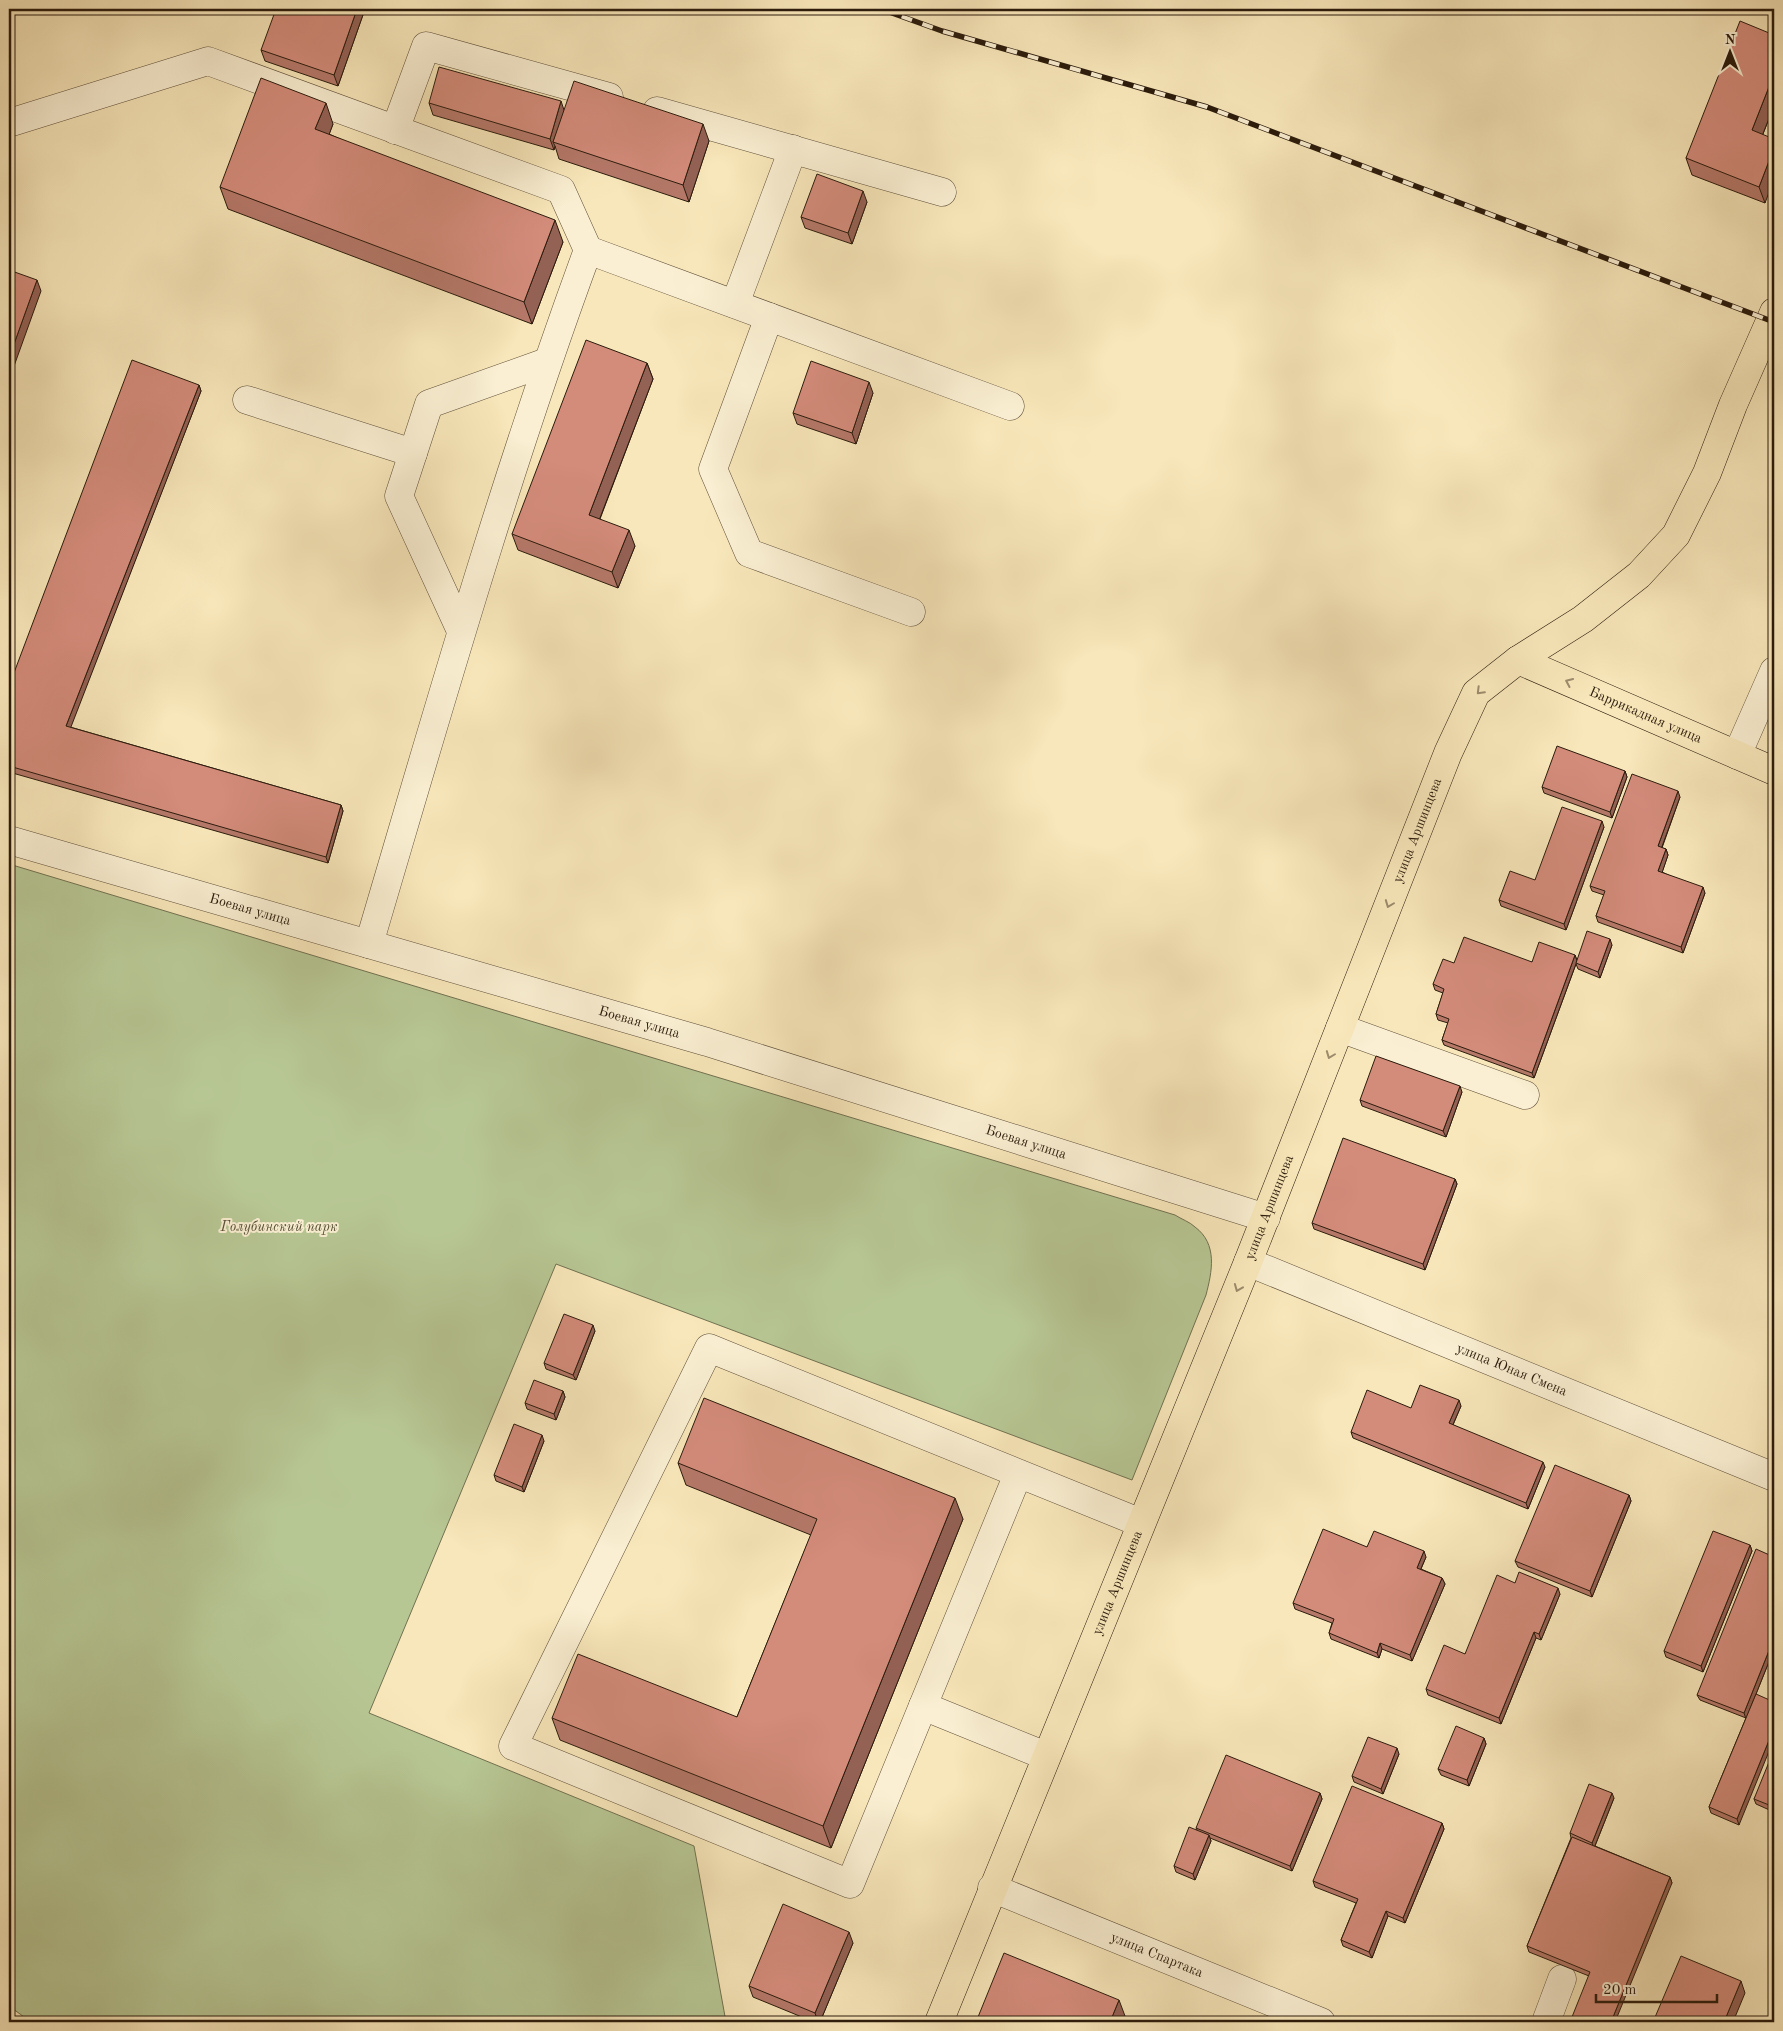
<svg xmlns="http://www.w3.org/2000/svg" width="1783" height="2031" font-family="'Old Standard TT',serif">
  <rect width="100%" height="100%" fill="#f8e7ba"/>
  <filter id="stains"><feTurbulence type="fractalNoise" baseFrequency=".004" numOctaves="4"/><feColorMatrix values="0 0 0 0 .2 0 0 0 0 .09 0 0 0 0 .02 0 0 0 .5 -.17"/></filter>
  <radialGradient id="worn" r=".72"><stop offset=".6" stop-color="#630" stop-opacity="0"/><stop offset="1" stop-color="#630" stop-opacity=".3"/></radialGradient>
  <path fill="#b7c794" stroke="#717150" d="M9 864 1175 1215C1181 1219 1190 1222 1195 1227 1218 1244 1212 1272 1206 1295L1132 1480 556 1264 369 1713 694 1846 726 2022H31L9 2006Z"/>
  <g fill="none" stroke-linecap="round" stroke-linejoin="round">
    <defs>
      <g id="minor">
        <polyline points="657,111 942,192"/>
        <path d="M9 123 208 61 561 190 588 250C504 478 438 711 369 944"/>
        <polyline points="395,130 426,46 609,97"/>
        <polyline points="588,250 1010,406"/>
        <polyline points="735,304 793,149"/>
        <polyline points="769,317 713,469 749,553 911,612"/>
        <polyline points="247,400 413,453"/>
        <polyline points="461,631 399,496 429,404 547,362"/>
        <polyline points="1737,755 1774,671"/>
        <path id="s1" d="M9 840 707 1042 1266 1218"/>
        <polyline points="1340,1028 1525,1095"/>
        <path id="s2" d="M1248 1262 1774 1477"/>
        <polyline points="1018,1474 850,1884 513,1746 709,1348 1141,1523"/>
        <polyline points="923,1706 1046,1756"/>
        <path id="s3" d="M992 1888 1321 2022"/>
        <polyline points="1546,2022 1562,1979"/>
      </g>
      <g id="major">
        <path id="s4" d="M1518 660 1774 771"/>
        <path id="s5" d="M939 2022 1248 1262 1448 753 1476 693 1518 660 1583 619 1639 575 1676 535 1707 473 1733 405 1774 312"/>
      </g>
    </defs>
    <use href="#minor" stroke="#5e4e38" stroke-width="29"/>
    <use href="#major" stroke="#2b1b0c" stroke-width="29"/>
    <use href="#minor" stroke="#faefd2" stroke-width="28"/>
    <use href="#major" stroke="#f8e7ba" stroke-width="28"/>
    <defs>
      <polyline id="rail" points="881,9 942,31 1207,107 1774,322"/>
    </defs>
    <use href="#rail" stroke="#2b1b0c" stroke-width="5.5"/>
    <use href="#rail" stroke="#faefd2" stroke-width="4" stroke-dasharray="11" stroke-linecap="butt"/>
  </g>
  <g fill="#b57869" stroke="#2b1b0c">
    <polygon points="365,9 338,86 265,61 261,50"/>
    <polygon points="1774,35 1774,106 1763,134 1765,203 1692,175 1686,158"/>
    <polygon points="429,103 564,111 709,141 689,202 559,159 555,146 554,150 433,115"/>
    <polygon points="333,124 329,134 563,242 532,324 228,209 220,187"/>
    <polygon points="867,202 852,244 805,228 801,217"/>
    <polygon points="647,363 653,379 600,519 635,546 618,588 518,550 512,534"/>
    <polygon points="199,385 201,391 70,727 341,805 343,811 328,863 9,772 9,686"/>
    <polygon points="873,393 856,444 797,424 793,413"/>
    <polygon points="1625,771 1627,777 1612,818 1544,793 1542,787"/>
    <polygon points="1680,797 1662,848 1666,849 1668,855 1662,872 1705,893 1683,953 1598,922 1596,916 1604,895 1592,891 1590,886"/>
    <polygon points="1604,827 1566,930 1501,906 1499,900 1535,880"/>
    <polygon points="1612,945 1600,978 1578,969 1576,964 1534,1078 1444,1045 1442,1040 1448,1023 1438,1020 1436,1014 1443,993 1435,990 1433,984 1454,963 1532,962 1575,955 1577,960"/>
    <polygon points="1462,1092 1446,1137 1362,1106 1360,1100"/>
    <polygon points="1455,1179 1457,1184 1425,1270 1314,1229 1312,1223"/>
    <polygon points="595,1331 576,1380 546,1369 544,1363"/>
    <polygon points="563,1391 565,1397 556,1420 527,1409 525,1403"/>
    <polygon points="1461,1406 1453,1425 1545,1467 1528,1509 1353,1438 1351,1432"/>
    <polygon points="544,1441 524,1492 496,1481 494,1475"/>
    <polygon points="678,1463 963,1519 831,1848 560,1740 552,1718 737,1717 811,1535 686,1485"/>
    <polygon points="1629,1495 1631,1501 1592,1597 1518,1567 1515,1561"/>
    <polygon points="1750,1545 1752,1551 1703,1672 1666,1657 1664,1651"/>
    <polygon points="1367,1547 1426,1557 1421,1569 1442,1578 1445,1584 1412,1661 1382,1649 1379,1658 1331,1639 1329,1633 1332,1623 1295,1609 1293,1603"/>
    <polygon points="1515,1583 1560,1594 1541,1640 1536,1638 1501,1724 1428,1695 1426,1689 1465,1654"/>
    <polygon points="1774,1649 1756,1694 1739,1825 1711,1813 1709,1807 1746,1718 1700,1700 1697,1695"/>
    <polygon points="1484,1738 1486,1744 1469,1786 1441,1775 1438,1769"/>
    <polygon points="1399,1754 1383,1794 1354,1782 1352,1776"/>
    <polygon points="1774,1763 1774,1812 1756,1804 1754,1799"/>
    <polygon points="1320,1793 1322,1799 1292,1871 1210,1838 1211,1841 1195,1880 1176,1872 1174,1866 1197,1830 1196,1828"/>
    <polygon points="1614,1798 1595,1846 1670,1877 1672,1883 1589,1976 1529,1952 1527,1946 1571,1838 1570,1833"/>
    <polygon points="1442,1823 1444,1829 1405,1923 1388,1916 1372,1958 1343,1946 1341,1940 1356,1903 1315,1887 1313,1881"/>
    <polygon points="853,1943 820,2022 814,2022 753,1997 749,1986"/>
  </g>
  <g fill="#946155" stroke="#2b1b0c">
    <polygon points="357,9 365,9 338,86 334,75"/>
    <polygon points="1774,74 1774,106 1758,146 1752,130"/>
    <polygon points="561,101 565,113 553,142 555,146 554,150 550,139"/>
    <polygon points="326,103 333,124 323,151 315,129"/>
    <polygon points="703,124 709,141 689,202 683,185"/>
    <polygon points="1774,148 1774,179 1765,203 1759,187"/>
    <polygon points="863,191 867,202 852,244 848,233"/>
    <polygon points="555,220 563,242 532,324 524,302"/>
    <polygon points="37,280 41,291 9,380 9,358"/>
    <polygon points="647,363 653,379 595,531 589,515"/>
    <polygon points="869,382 873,393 856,444 852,433"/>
    <polygon points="199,385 201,391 69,732 66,726"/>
    <polygon points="629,530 635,546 618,588 612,572"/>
    <polygon points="1625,771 1627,777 1612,818 1610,812"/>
    <polygon points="1678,791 1680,797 1660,852 1658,846"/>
    <polygon points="341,805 343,811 328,863 326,857"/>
    <polygon points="1602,821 1604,827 1566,930 1564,924"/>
    <polygon points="1666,849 1668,855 1661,876 1658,871"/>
    <polygon points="1703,887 1705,893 1683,953 1681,947"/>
    <polygon points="1610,939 1612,945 1600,978 1598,972"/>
    <polygon points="1575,955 1577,961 1534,1078 1532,1073"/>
    <polygon points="1460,1086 1462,1092 1446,1137 1443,1131"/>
    <polygon points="1455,1179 1457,1184 1425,1270 1423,1264"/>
    <polygon points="593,1325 595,1331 576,1380 573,1375"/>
    <polygon points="563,1391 565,1397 556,1420 554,1414"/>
    <polygon points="1459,1400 1461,1406 1451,1429 1449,1423"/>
    <polygon points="542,1435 544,1441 524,1492 522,1487"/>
    <polygon points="1543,1462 1545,1467 1528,1509 1526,1503"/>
    <polygon points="1629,1495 1631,1501 1592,1597 1590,1591"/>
    <polygon points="955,1498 963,1519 831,1848 823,1826"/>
    <polygon points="1750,1545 1752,1551 1703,1672 1701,1666"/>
    <polygon points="1424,1551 1426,1557 1419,1573 1417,1568"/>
    <polygon points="1442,1578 1445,1584 1412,1661 1410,1655"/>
    <polygon points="1558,1588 1560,1594 1541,1640 1539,1634"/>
    <polygon points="1534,1632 1536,1638 1501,1724 1499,1718"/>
    <polygon points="1774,1638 1774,1649 1746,1719 1744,1713"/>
    <polygon points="1380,1643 1382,1649 1379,1658 1377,1653"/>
    <polygon points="1774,1728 1774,1739 1739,1825 1737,1819"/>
    <polygon points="1484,1738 1486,1744 1469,1786 1467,1780"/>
    <polygon points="1397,1748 1399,1754 1383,1794 1381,1789"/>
    <polygon points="1320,1793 1322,1799 1292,1871 1290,1866"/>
    <polygon points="1612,1793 1614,1798 1594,1848 1592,1843"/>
    <polygon points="1442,1823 1444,1829 1405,1923 1403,1918"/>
    <polygon points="1209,1835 1211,1841 1195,1880 1193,1874"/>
    <polygon points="1670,1877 1672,1883 1615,2022 1611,2022"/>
    <polygon points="1386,1911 1388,1916 1372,1958 1369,1952"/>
    <polygon points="849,1932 853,1943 820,2022 818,2022 815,2013"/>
    <polygon points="1741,1981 1745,1993 1733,2022 1724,2022"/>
    <polygon points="1119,2000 1125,2016 1123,2022 1110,2022"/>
  </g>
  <g fill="#d38b7a" stroke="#2b1b0c">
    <polygon points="276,9 293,9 299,11 299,9 357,9 334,75 261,50"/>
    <polygon points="1740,21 1774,35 1774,74 1752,130 1774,139 1774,148 1759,187 1686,158"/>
    <polygon points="439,67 561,101 550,139 429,103"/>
    <polygon points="261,78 326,103 315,129 555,220 524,302 220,187"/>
    <polygon points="574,81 703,124 683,185 553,142"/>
    <polygon points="817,174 863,191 848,233 801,217"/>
    <polygon points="9,270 37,280 9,358"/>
    <polygon points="586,340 647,363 589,515 629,530 612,572 512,534"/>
    <polygon points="132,360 199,385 66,726 341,805 326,857 9,766 9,686"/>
    <polygon points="811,361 869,382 852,433 793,413"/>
    <polygon points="1557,746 1625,771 1610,812 1542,787"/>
    <polygon points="1632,774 1678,791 1658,846 1666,849 1658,871 1703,887 1681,947 1596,916 1605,891 1590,886"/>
    <polygon points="1562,807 1602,821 1564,924 1499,900 1510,871 1535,880"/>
    <polygon points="1587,931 1610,939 1598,972 1576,963"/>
    <polygon points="1464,937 1532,962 1539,942 1575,955 1532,1073 1442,1040 1449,1019 1436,1014 1444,989 1433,984 1443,959 1454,963"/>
    <polygon points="1376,1056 1460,1086 1443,1131 1360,1100"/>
    <polygon points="1343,1138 1455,1179 1423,1264 1312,1223"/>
    <polygon points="564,1314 593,1325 573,1375 544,1363"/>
    <polygon points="534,1380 563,1391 554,1414 525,1403"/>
    <polygon points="1420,1385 1459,1400 1449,1423 1543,1462 1526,1503 1351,1432 1367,1390 1411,1408"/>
    <polygon points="704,1398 955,1498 823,1826 552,1718 578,1654 737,1717 817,1519 678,1463"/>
    <polygon points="514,1424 542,1435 522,1487 494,1475"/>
    <polygon points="1555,1465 1629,1495 1590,1591 1515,1561"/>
    <polygon points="1323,1529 1367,1547 1374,1531 1424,1551 1417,1568 1442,1578 1410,1655 1380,1643 1377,1653 1329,1633 1334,1619 1293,1603"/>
    <polygon points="1713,1531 1750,1545 1701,1666 1664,1651"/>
    <polygon points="1756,1549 1774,1557 1774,1638 1744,1713 1697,1695"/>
    <polygon points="1519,1572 1558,1588 1539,1634 1534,1632 1499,1718 1426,1689 1444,1645 1465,1654 1497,1575 1515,1583"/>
    <polygon points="1756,1694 1774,1702 1774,1728 1737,1819 1709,1807"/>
    <polygon points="1456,1726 1484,1738 1467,1780 1438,1769"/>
    <polygon points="1368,1737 1397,1748 1381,1789 1352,1776"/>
    <polygon points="1226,1755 1320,1793 1290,1866 1196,1828"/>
    <polygon points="1769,1762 1774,1763 1774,1807 1754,1799"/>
    <polygon points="1589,1784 1612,1793 1592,1843 1570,1833"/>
    <polygon points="1352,1786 1442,1823 1403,1918 1386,1911 1369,1952 1341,1940 1358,1899 1313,1881"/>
    <polygon points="1189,1827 1209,1835 1193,1874 1174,1866"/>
    <polygon points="1572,1837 1670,1877 1611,2022 1570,2022 1590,1972 1527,1946"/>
    <polygon points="783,1904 849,1932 815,2013 749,1986"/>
    <polygon points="1004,1953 1119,2000 1110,2022 1036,2022 1034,2021 1033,2022 976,2022"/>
    <polygon points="1681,1956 1741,1981 1724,2022 1653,2022"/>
  </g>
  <defs><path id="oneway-chevron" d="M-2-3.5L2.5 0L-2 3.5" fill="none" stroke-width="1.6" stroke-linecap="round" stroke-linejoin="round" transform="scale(1.25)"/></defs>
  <g stroke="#9c8b6c">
    <use href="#oneway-chevron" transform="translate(1569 682) rotate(-156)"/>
    <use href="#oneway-chevron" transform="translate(1480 691) rotate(135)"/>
    <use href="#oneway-chevron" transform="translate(1389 904) rotate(111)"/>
    <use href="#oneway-chevron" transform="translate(1330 1055) rotate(111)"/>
    <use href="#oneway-chevron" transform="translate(1238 1288) rotate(112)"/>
  </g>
  <g text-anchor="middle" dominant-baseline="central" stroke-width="4" stroke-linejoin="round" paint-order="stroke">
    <g font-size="14" fill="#2b1b0c" stroke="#faefd2">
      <text stroke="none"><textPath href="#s4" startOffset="139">Баррикадная улица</textPath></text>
      <text stroke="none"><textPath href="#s5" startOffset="1284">улица Аршинцева</textPath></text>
      <text stroke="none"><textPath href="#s1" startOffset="251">Боевая улица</textPath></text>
      <text stroke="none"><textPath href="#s1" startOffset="656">Боевая улица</textPath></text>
      <text stroke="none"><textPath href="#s1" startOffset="1061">Боевая улица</textPath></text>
      <text stroke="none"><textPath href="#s5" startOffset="879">улица Аршинцева</textPath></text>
      <text stroke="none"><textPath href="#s2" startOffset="285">улица Юная Смена</textPath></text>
      <text stroke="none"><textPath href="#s5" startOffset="474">улица Аршинцева</textPath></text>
      <text stroke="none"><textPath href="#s3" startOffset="178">улица Спартака</textPath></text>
    </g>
    <g font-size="14" font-style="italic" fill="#554f35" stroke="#faefd2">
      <text x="279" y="1227">Голубинский парк</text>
    </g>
  </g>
  <rect width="1783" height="2031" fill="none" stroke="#f8e7ba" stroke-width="30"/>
  <rect x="10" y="10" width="1763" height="2011" fill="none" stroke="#2b1b0c" stroke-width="2.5"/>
  <rect x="15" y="15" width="1753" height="2001" fill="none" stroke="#2b1b0c"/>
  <g transform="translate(1730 52)" stroke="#faefd2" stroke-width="4" paint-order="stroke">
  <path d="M0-4L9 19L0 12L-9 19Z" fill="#2b1b0c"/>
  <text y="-8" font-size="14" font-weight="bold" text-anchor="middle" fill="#2b1b0c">N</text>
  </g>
  <path d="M1596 1994v8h121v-8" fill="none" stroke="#2b1b0c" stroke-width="2.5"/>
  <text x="1603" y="1994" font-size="15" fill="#2b1b0c" stroke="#faefd2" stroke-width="4" paint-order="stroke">20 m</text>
  <rect width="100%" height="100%" filter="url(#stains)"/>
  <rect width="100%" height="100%" fill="url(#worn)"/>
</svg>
